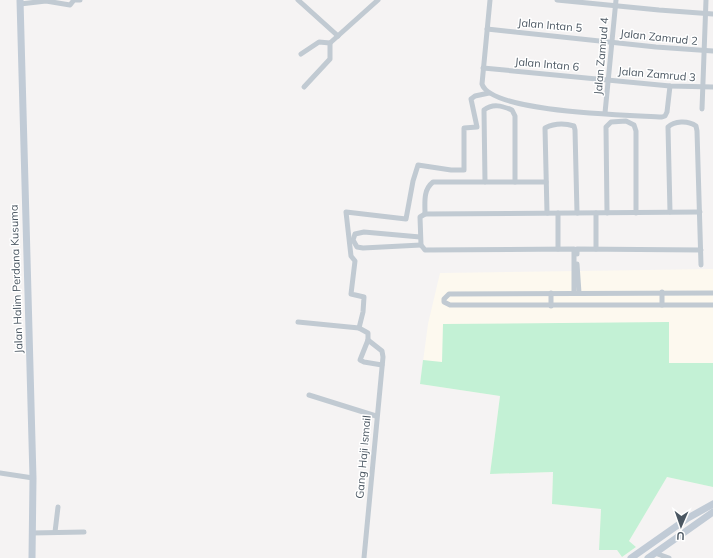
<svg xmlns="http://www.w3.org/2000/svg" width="713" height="558" font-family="Mulish,sans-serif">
  <rect width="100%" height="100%" fill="#f5f3f3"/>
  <polygon fill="#fdf9ef" points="713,269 713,487 667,477 629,541 636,547 622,557 617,550 599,550 601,509 552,504 553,472 490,474 500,396 420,384 428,324 440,273"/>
  <polygon fill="#c3f1d5" points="669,322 669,363 713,363 713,487 667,477 629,541 636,547 622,557 617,550 599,550 601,509 552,504 553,472 490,474 500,396 420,384 423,360 442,362 443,324"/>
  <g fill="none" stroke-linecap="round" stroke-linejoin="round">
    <g stroke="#c1cad2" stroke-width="5">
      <polyline points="298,0 338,36"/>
      <path d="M490 0 482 84C491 113 632 115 662 117L665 116 667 112 670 86"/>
      <polyline points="557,0 659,10 713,14"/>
      <polyline points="20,4 46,1 70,5 74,0 80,0"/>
      <polyline points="487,29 656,47 713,51"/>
      <polyline points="301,54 319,42 330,43 378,0"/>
      <polyline points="483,68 670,86 713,87"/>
      <polyline points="304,87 330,59 330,43"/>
      <polyline points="702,109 706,0"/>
      <polyline points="605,113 616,0"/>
      <path d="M485 182 484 110C493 103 502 106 512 110L515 116V182"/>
      <path d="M670 212 668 127C674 121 688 120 696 126L697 131 701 265"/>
      <path d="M547 213 545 128C553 124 564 123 574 126L575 130 577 213"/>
      <polyline points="558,213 558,249"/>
      <polyline points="596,213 596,249"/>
      <polyline points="607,213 606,127 611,122 626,121 634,125 636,131 636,213"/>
      <path d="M425 214C425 202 423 190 433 182H546"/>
      <polyline points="420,237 364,232 355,234 353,240 357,247 363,248 421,245"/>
      <polyline points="577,254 577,249 701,250"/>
      <polyline points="577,264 579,293"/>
      <polyline points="551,293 551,306"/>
      <polyline points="574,293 574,249 425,250 421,245 420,217 425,214 700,212"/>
      <polyline points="713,293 449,294 444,299 444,302 450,305 713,305"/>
      <polyline points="662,305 662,292"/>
      <polyline points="298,322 359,328 368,333 368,340 360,360 364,362 382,365"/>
      <polyline points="359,328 363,312 364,297 351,294 355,261 351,256 346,212 406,219 413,181 418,165 451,170 464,170 464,128 477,127 471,99 475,96 489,93"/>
      <polyline points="309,395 376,416"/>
      <polyline points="0,473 33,478"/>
      <polyline points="55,532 58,507"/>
      <polyline points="32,533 84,532"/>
      <polyline points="655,553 669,558"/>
      <polyline points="364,558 383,357 382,351 368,340"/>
    </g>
    <g stroke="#c1cbd6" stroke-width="7">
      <polyline points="20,0 33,478 32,558"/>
      <polyline points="631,558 688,518 713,504"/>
      <polyline points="648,558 713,512"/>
    </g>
  </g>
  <g text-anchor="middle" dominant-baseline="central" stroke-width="3" stroke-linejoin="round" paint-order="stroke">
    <g font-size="11" fill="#4a5661" stroke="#fff">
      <text transform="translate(550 25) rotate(5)">Jalan Intan 5</text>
      <text transform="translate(659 37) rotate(6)">Jalan Zamrud 2</text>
      <text transform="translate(601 56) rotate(-85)">Jalan Zamrud 4</text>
      <text transform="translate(547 64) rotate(5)">Jalan Intan 6</text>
      <text transform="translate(657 74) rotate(5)">Jalan Zamrud 3</text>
      <text transform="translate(16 279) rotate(-92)">Jalan Halim Perdana Kusuma</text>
      <text transform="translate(363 457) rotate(-85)">Gang Haji Ismail</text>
    </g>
  </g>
  <g transform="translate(681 526) rotate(182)" stroke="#ffffff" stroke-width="3" paint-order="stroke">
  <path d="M0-3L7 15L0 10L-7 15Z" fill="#4a5661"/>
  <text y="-6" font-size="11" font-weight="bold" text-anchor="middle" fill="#4a5661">U</text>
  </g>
</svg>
